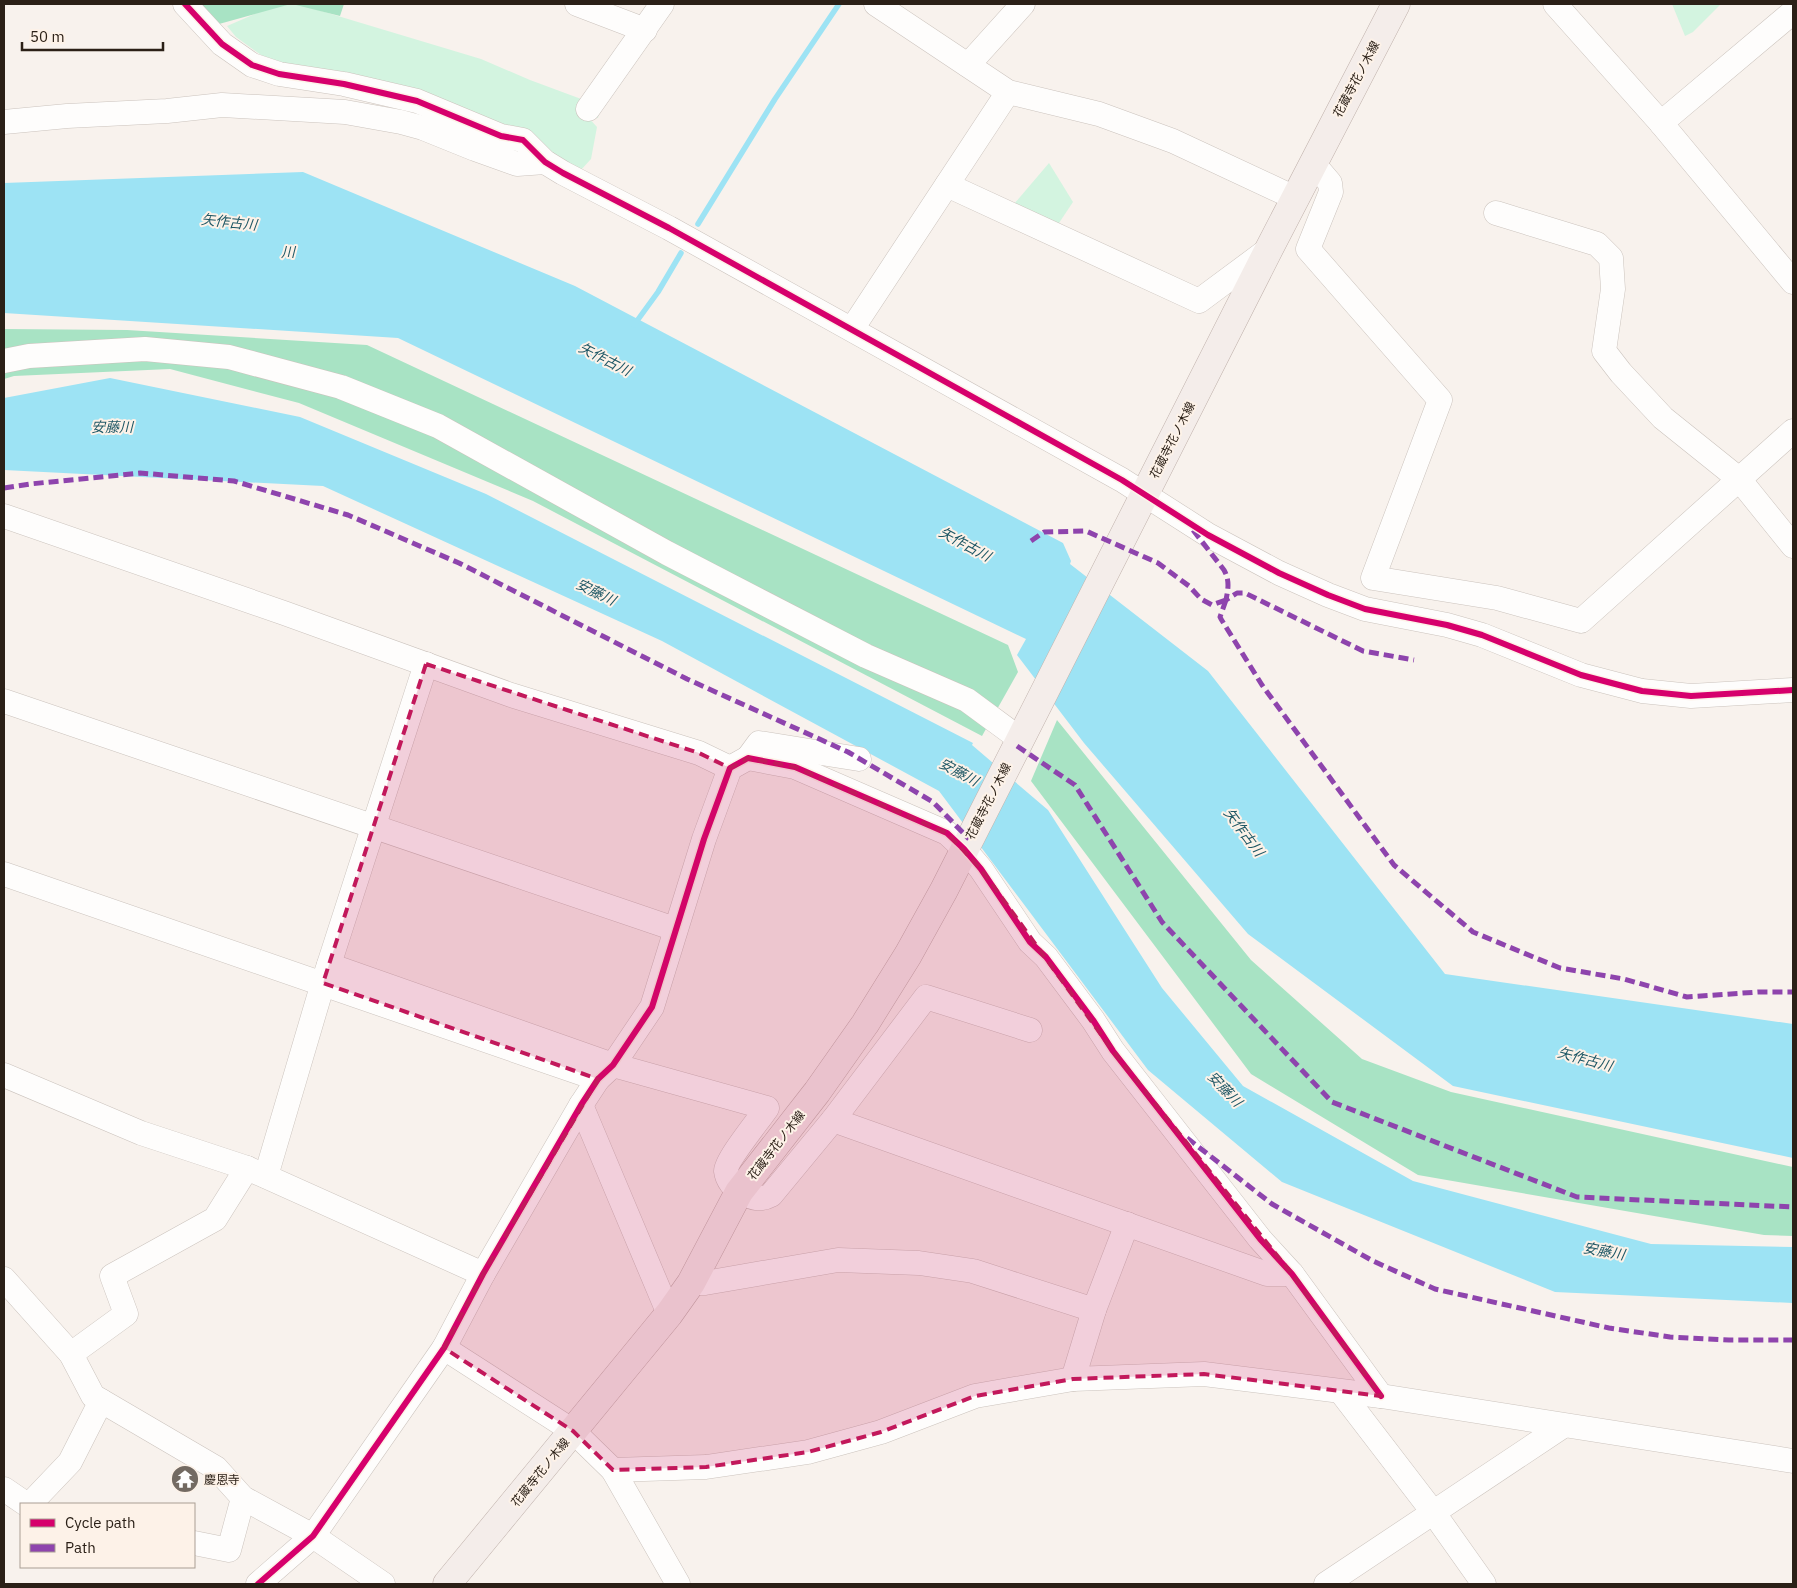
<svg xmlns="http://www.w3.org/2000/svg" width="1797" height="1588" font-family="'IBM Plex Sans','Noto Sans JP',sans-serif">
  <rect width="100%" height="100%" fill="#f8f2ed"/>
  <g fill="#d3f4e0">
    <polygon points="291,4 298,4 481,59 530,80 600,106 598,118 586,115 597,127 591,159 580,171 268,60 236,37 227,26 264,10"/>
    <polygon points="1672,4 1721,4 1693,32 1685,36"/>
    <polygon points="1049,163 1073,202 1057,226 1014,204"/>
  </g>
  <g fill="#a8e3c4">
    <polygon points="197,4 291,4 219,24"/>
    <polygon points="292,4 344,4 340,16"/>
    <polygon points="4,329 127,330 367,345 1008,645 1018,672 982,736 533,501 299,403 170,369 14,376 4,379"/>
    <polygon points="1057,720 1251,960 1362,1059 1451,1092 1793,1167 1793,1236 1764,1235 1418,1175 1251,1074 1031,781"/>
  </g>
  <g fill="#9de3f4">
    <polygon points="303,172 575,286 1063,543 1071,561 1070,564 1208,671 1445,974 1793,1024 1793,1158 1453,1086 1248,934 1084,743 1017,655 1026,639 398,338 4,313 4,183"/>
    <polygon points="110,378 300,417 486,494 973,743 972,745 1048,810 1162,988 1243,1086 1413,1181 1651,1244 1793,1247 1793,1303 1555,1292 1282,1182 1148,1070 939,791 662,641 323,486 4,470 4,398"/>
  </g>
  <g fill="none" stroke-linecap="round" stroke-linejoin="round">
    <g stroke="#9de3f4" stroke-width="5.5">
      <polyline points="698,224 775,99 839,4"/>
      <polyline points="634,325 658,292 681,253"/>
    </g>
    <defs>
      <g id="minor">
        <polyline points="185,4 222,44 252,65 279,74 344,84 417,101 501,136 523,140 545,162 563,173 669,228 1122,480 1208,535 1279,573 1328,595 1365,609 1447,625 1482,635 1581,675 1642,691 1691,696 1793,690"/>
        <polyline points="577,4 645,30"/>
        <polyline points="876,4 1008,92 1099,114 1173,141 1295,198"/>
        <polyline points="1555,4 1661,123 1793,282"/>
        <polyline points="968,65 1023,4"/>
        <polyline points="588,109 662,4"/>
        <polyline points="4,122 67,116 167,111 222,105 345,112 401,122 423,128 475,149 517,164 545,162"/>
        <polyline points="1661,123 1793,12"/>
        <polyline points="1313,163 1330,183 1331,192 1308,249 1440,400 1373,578 1497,598 1581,621 1793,431"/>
        <polyline points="947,185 1199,301 1269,249"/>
        <polyline points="1496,213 1597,244 1611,258 1613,289 1604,351 1621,373 1663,418 1739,479 1793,546"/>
        <polyline points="852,329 1008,92"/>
        <polyline points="4,361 29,356 145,349 229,357 341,387 438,426 667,553 866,656 967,700 1020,739"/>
        <polyline points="4,516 284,613 511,695 699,753 730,768"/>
        <polyline points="4,701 675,929"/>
        <polyline points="748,758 759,743 859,759"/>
        <polyline points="4,874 598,1079"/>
        <path d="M329 965 613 1065 767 1108C759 1120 726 1160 726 1171 727 1180 734 1189 742 1193 753 1198 760 1201 771 1195L833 1120 926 997 1030 1030"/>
        <polyline points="4,1075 141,1133 247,1168"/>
        <polyline points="581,1105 669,1314"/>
        <polyline points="833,1120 1267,1274 1292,1274"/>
        <polyline points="266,1176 323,983 426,664"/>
        <polyline points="4,1279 71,1354 93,1396 216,1468 243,1498 313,1536 383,1584"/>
        <polyline points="691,1283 705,1283 838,1260 919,1263 973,1271 1094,1310"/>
        <polyline points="444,1348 573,1431 613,1470 678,1584"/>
        <polyline points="71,1354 126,1314 112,1276 215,1219 247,1168 483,1274"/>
        <polyline points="1073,1379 1094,1310 1127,1224"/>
        <polyline points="1341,1392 1433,1512 1484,1584"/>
        <polyline points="613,1470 706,1467 808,1452 881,1432 975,1396 1073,1379 1204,1374 1381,1396 1793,1461"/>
        <polyline points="4,1489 26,1504"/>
        <polyline points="30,1504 70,1462 101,1401"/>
        <polyline points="194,1543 229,1550 243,1498"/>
        <polyline points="258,1584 313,1536 444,1348 483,1274 581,1105 598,1079 613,1065 652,1007 704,839 730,768 748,758 795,767 947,833 964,849 981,869 1030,942 1046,957 1093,1020 1113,1051 1260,1239 1292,1274 1381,1396"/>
        <polyline points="1326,1584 1563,1426"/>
      </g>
      <polyline id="major" points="447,1584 669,1314 691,1283 739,1192 817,1092 865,1024 908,955 944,890 1269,249 1396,4"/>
    </defs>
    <use href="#minor" stroke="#cbc3bd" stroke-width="25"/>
    <use href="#major" stroke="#c0b2ac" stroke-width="29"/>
    <use href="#minor" stroke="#fefdfc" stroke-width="24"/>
    <use href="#major" stroke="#f4edea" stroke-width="28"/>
    <g stroke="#8e44ad" stroke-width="5" stroke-dasharray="10 5" stroke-linecap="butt">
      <polyline points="4,488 30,484 140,473 234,481 348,515 459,563 687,679 848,752 933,802 969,839"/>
      <path d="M1193 530 1224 570C1230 581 1228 589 1226 600L1237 593H1245L1363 651 1414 660"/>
      <polyline points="1031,541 1044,532 1086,531 1158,563 1189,586 1201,599 1212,605 1226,600"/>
      <polyline points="1226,600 1220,617 1221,619 1262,685 1394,865 1473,932 1560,968 1624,979 1687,997 1758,992 1793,992"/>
      <polyline points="1017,746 1075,785 1162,922 1332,1102 1577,1197 1793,1207"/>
      <polyline points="1187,1138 1272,1204 1373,1261 1435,1289 1609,1328 1670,1337 1729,1340 1793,1340"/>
    </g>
    <defs>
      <g id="cycleway">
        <polyline points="185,4 222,44 252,65 279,74 344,84 417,101 501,136 523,140 545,162 563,173 669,228 1122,480 1208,535 1279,573 1328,595 1365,609 1447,625 1482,635 1581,675 1642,691 1691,696 1793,690"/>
        <polyline points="258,1584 313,1536 444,1348 483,1274 581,1105 598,1079 613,1065 652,1007 704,839 730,768 748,758 795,767 947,833 964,849 981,869 1030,942 1046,957 1093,1020 1113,1051 1260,1239 1292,1274 1381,1396"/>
      </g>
    </defs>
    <use href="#cycleway" stroke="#fdf2e8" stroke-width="9"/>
    <use href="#cycleway" stroke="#d6006c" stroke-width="6"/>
  </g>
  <path fill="#c2185b" fill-opacity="0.2" stroke="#c2185b" stroke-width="4" stroke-dasharray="10 6" stroke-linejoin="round" d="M426 664 699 753 730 768 748 758 795 767 947 833 981 869 1113 1051 1292 1274 1381 1396 1204 1374 1073 1379 975 1396 881 1432 808 1452 706 1467 613 1470 573 1431 444 1348 483 1274 598 1079 323 983Z"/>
  <defs>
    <symbol id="temple-disc" viewBox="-11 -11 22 22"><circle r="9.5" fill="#736a62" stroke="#fdf2e8"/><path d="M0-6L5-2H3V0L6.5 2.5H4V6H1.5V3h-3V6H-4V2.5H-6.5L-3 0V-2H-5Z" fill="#fff"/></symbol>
  </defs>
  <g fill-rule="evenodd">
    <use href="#temple-disc" x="169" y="1463" width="32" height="32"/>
  </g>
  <g text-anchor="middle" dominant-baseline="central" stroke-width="4" stroke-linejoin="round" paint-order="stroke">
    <g font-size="12" fill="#2b2017" stroke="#fdf2e8">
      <text transform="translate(1356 79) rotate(-62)">花蔵寺花ノ木線</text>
      <text transform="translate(1172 440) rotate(-63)">花蔵寺花ノ木線</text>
      <text transform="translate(988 801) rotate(-63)">花蔵寺花ノ木線</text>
      <text transform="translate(776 1145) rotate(-52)">花蔵寺花ノ木線</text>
      <text transform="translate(540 1472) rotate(-51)">花蔵寺花ノ木線</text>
    </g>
    <g font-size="12" fill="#2b2017" stroke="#fdf2e8" text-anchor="start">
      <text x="204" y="1479">慶恩寺</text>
    </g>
    <g font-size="14" font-style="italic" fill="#1e5765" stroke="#fdf2e8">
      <text transform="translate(229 222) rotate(6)">矢作古川</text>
      <text x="288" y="252">川</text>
      <text transform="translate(605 359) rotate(27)">矢作古川</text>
      <text x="112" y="427">安藤川</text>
      <text transform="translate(965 544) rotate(28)">矢作古川</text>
      <text transform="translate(596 592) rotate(26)">安藤川</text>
      <text transform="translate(959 772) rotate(28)">安藤川</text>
      <text transform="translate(1244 832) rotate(53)">矢作古川</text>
      <text transform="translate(1585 1059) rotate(15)">矢作古川</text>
      <text transform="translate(1225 1089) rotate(46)">安藤川</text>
      <text transform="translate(1604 1251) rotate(10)">安藤川</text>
    </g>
  </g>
  <rect width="1797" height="1588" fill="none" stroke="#2b2017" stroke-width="10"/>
  <rect x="20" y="1503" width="175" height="65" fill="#fdf2e8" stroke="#a99e94"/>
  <rect x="30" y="1519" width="25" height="8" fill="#d6006c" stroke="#a99e94"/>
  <text x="65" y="1528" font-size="15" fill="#2b2017">Cycle path</text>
  <rect x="30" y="1544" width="25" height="8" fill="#8e44ad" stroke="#a99e94"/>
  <text x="65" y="1553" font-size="15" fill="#2b2017">Path</text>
  <path d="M22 42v8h141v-8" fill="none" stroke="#2b2017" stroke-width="2.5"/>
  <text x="30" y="42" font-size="15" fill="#2b2017" stroke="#fdf2e8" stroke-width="4" paint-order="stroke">50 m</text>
</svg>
